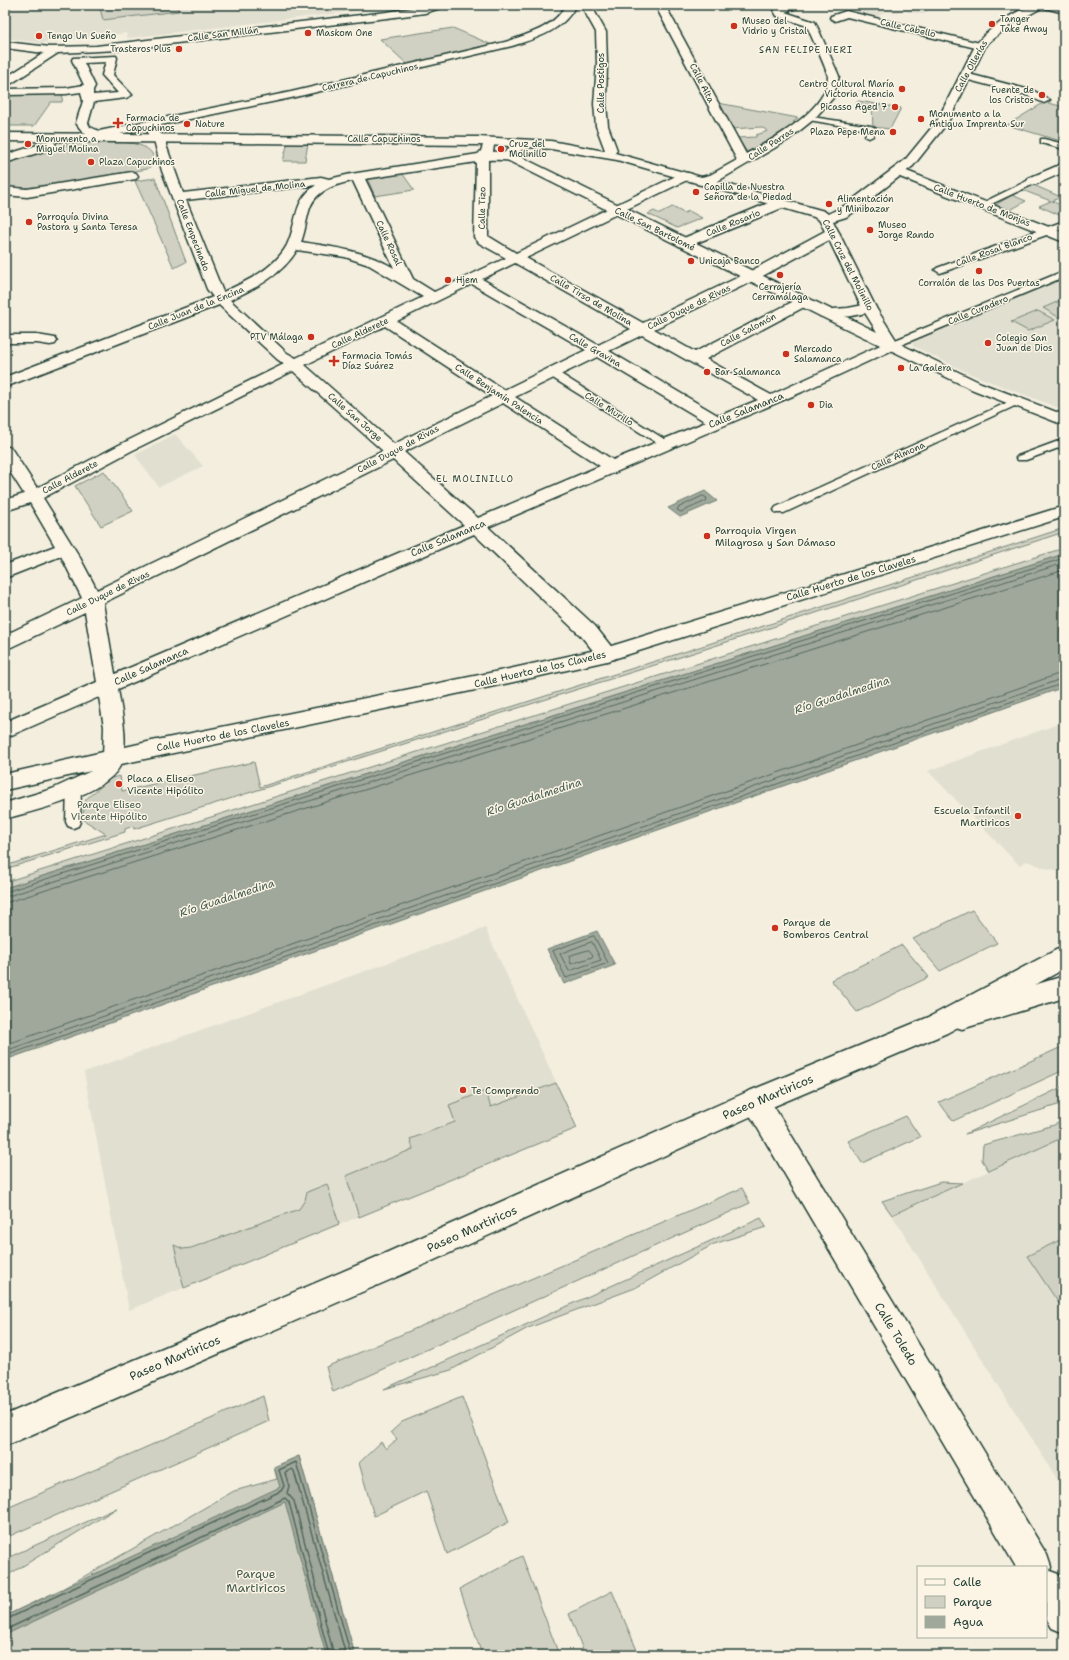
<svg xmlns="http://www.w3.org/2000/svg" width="1069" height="1660" font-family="'Shantell Sans',sans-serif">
  <rect width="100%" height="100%" fill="#f3eede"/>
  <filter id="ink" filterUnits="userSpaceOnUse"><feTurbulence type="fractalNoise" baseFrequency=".025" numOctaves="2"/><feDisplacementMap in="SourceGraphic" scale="8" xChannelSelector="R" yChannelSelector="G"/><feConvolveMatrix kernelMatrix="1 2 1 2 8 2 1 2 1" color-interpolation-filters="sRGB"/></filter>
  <g filter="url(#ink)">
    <g fill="#e1dfd0">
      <polygon points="5,5 388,5 389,7 128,38 126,33 40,43 5,38"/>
      <polygon points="864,5 936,5 937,6 923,14 901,10 895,13 886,11 877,17 867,14 864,17 849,13"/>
      <polygon points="1064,279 1064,410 971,374 913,346 912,340"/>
      <polygon points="175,434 203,466 159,487 135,455"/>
      <polygon points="1064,722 1064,872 1045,868 1027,861 1019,865 928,771"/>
      <polygon points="485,928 577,1128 129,1310 84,1072"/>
      <polygon points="1064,1137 1064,1490 892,1215"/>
    </g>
    <g fill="#d0d1c2" stroke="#78877b">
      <polygon points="124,5 176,5 179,11 103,20 100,8"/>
      <polygon points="453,28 490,44 408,65 380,39"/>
      <polygon points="63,93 62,102 51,102 34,126 5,126 5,94"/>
      <polygon points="858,101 895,107 901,108 890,129 873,127 872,107 856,104"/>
      <polygon points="1045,102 1064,107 1064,142 1007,125"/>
      <polygon points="718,103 798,118 793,122 798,123 761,149 756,147 747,152 737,138 756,137 756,135 768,131 761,127 731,129"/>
      <path d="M98 142C113 142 160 139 153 165L147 169 37 188H15L5 186V164C32 148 67 144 98 142Z"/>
      <polygon points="288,142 308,143 305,161 283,161"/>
      <polygon points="402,173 414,190 375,196 367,178"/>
      <polygon points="155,178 186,262 174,268 135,181"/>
      <polygon points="1031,184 1061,197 1052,201 1064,207 1064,217 1039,206 1051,201 1022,190"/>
      <polygon points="1012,195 1026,201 1007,212 992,207"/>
      <polygon points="672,207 684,213 689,211 702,218 677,228 648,214 654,211 660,214"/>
      <polygon points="1064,299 1064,316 1060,318 1043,308"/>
      <polygon points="1038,311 1055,320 1028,331 1011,322"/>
      <polygon points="104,471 133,511 101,526 75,486"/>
      <polygon points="1064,528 1064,532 693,653 134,829 133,826 125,829 125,832 5,869 5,866 106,834 82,819 86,799 111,778 120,776 122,791 254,762 260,787 690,650"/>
      <polygon points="1064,548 1064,554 5,888 5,882"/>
      <polygon points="972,910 997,943 940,971 913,939"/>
      <polygon points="902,945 929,977 857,1012 831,980"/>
      <polygon points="1064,1046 1064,1070 953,1121 939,1102"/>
      <polygon points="556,1083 577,1128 359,1217 346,1176 413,1149 410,1139 455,1122 449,1105 485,1091 491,1107"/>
      <polygon points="1064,1086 1064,1103 965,1134"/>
      <polygon points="906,1116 920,1137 862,1163 848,1141"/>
      <polygon points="1064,1120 1064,1137 989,1171 982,1160 983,1145 1054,1125"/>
      <polygon points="941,1182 962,1183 892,1215 882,1201"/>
      <polygon points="327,1184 339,1224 184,1288 174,1245 183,1249 191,1248 299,1209 305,1200 307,1192"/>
      <polygon points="742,1188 750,1203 333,1392 326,1367"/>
      <polygon points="761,1218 766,1227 714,1244 635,1288 528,1328 451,1370 384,1389"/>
      <polygon points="1064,1238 1064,1311 1027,1256"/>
      <polygon points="263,1396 269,1421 5,1538 5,1509"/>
      <polygon points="462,1397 509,1522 447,1554 426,1491 374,1516 359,1463 381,1442 386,1449 397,1439 391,1432 402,1422"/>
      <polygon points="299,1456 355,1655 5,1655 5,1616 62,1589 234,1491 277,1479 274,1467"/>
      <polygon points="117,1508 5,1577 5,1559"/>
      <polygon points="522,1556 559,1655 482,1655 460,1589"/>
      <polygon points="612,1591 639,1655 585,1655 569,1614"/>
    </g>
    <g fill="#a0a89b" stroke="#6c7d72">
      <polygon points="705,491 717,501 680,517 668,508"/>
      <polygon points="1064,554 1064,687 5,1060 5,888"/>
      <polygon points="597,931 615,965 564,984 547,949"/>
      <polygon points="299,1456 355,1655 326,1655 285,1502 5,1635 5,1616 280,1487 274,1467"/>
    </g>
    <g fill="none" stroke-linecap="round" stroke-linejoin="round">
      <g stroke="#53685d" stroke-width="1">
        <polygon points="703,496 707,498 706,501 681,512 677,510 678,508"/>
        <polyline points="5,892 1064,558"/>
        <polyline points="5,897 1064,563"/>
        <polyline points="5,903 1064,570"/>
        <polygon points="594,936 608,963 566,978 553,951"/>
        <polygon points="592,942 601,960 569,971 560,954"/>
        <polygon points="589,950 593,955 592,957 571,964 569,956"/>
        <polyline points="5,1045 1064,672"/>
        <polyline points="5,1051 1064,678"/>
        <polyline points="5,1056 1064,683"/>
      </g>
      <g stroke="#53685d" stroke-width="1.5">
        <polyline points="5,1620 281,1491 284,1486 279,1470 296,1462 351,1655"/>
        <polyline points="5,1630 285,1498 289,1502 329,1655"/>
        <polyline points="334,1655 294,1501 287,1493 289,1486 285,1473 292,1469 294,1471 346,1655"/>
      </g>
      <defs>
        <g id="lane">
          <polygon points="806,116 871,126 875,128 873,136 869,138 865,136 867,130 809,120 805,118"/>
          <polygon points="1041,139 1044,139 1064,144 1064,149 1041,143"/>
          <polygon points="1033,178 1037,181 1036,183 985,207 982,208 978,205"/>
          <polygon points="1064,221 1064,227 1052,233 943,272 940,273 935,270 937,268"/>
          <polygon points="1064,271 1064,277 896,347 892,348 887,345 888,343"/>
          <polygon points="552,370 556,371 672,444 666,447 662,446 548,375 547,373 548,371"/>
          <polygon points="1015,399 1019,400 1020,402 1019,404 784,513 776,513 774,510 776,507"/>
          <polygon points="1064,439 1064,446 1026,460 1018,460 1016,458 1018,456"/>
          <polygon points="74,782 79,784 81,788 80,822 78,826 73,828 68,826 66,822 67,788 69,784"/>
        </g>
        <g id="street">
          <polygon points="430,5 445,5 443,7 425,13 387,18 118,50 58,53 9,85 5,86 5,78 44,53 5,48 5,42 50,47 96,46 387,12"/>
          <path d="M566 5H576C563 31 537 38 512 46L291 98 161 125 159 132 166 139V145L183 193 321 177 329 179 351 174 478 154 481 151 484 142H492L494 145 493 152C501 151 508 153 515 154L517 157 515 160C507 161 497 159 488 160V236L516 253 678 175 688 173 692 174 694 177 692 180 685 181 526 258 643 323 747 273 825 231H838L840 234 838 237 833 238 757 279 654 329 695 352 798 299 803 298 808 299 810 302 808 305 706 359 771 395 887 342 892 341 897 342 899 345 897 348 802 392 488 527 595 626 617 654 614 659 607 661 600 659 581 636 474 534 118 689C121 709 130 746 120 764L113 766 106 764 103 758 104 727 99 697 5 738V722L97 682 85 612 5 650V635L82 598 61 556 5 578V565L55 546 30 503 5 511V500L24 494 5 464V446L11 448 37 488 119 445 284 364 277 359 219 305 5 387V377L213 297 207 289 162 171 154 140 148 134V128L83 142 79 140 77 138 79 136 86 134 82 131 76 123 83 101 81 92 66 94 5 95V89L66 88 84 85 72 60 73 58 116 56 117 58 113 75 132 95 126 98 94 102 88 123 90 127 99 131 291 92 505 42C528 34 554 28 566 5ZM106 62 102 75 118 93 93 95V90L95 86 84 63ZM476 162 474 237 479 243 506 258 434 292 413 279 365 179ZM353 181 394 268C365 251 334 247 301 242 305 232 306 221 309 211 314 191 335 184 353 181ZM316 185C292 202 298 222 287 245 274 269 247 281 223 292L186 200ZM297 250 345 257 369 265 423 297 296 358 287 353 230 300C256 288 282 275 297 250ZM515 263 631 329 598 345 482 279ZM472 284 586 350 504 390 397 321ZM385 326 492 396 394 444 305 365ZM642 335 758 400 719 416 609 351ZM597 357 706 422 613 460 515 397ZM293 371 383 451 97 590 79 556 43 498 131 451ZM503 403 600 466 478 518 404 452ZM393 460 464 525 115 674 103 603Z"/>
          <path d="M655 5H665L746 154C772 140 828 110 828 77 828 71 810 34 807 26L777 16 774 11C781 4 792 5 801 5L799 7 785 12 815 22 816 24 839 76 833 98 813 120 788 140 718 181 701 185 697 184 695 181 697 178 710 175 737 160Z"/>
          <polygon points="1039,5 1056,5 1064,7 1064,13 1041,7"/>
          <polygon points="846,11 984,44 985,46 980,49 847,17 835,21 830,18 831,16"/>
          <polygon points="965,73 1034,91 1050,100 1044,103 1026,95 961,78 960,76 961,74"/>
          <polygon points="1064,163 1064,172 1037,184 1029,184 1027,181 1029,178"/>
          <polygon points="899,168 1064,233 1064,242 895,175 893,172 895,169"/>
          <polygon points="132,172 136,173 138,176 136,179 27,197 5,195 5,187 27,189"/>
          <polygon points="778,199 782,200 785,204 782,208 689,246 679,246 677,243 679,240"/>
          <path d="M869 304 874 305 876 308 874 311C858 315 837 320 820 316L818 313 820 310 848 308Z"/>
          <polygon points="5,335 37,335 55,338 57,341 55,344 50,345 37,343 5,343"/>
          <polygon points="1064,976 1064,998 962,1029 953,1026 950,1018 953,1010 962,1007"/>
          <polygon points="756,1089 765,1092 1047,1555 1051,1567 1050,1571 1058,1574 1064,1585 1064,1633 1052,1628 1046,1618 1046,1567 1016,1567 747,1110 743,1101 747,1092"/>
        </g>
        <g id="secondary">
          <path d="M581 5H591L606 32 607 64 606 104 608 126 617 150 615 153 824 211 828 214 844 206 905 160 937 121 975 46C985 31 1017 9 1034 5 1038 4 1043 5 1047 5L1012 24 990 41 985 47 948 122 913 166 854 212 846 217 833 221 876 308 898 343 981 383 1064 415V425L971 389 820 316 507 160 505 152 511 146 478 145 5 141V133L478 137 551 141 604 151 605 150 596 126 594 104 597 64 596 32ZM529 147 551 149 617 160 814 217 820 221 862 308 877 332 517 155V153L523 149Z"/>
          <polygon points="50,141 54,142 56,145 54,148 5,163 5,155"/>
        </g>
        <g id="primary">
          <path d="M1064 506V517L607 661 509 683 121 764C107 795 36 810 5 819V803L52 789 91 771 5 790V774L152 741 509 669 605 648Z"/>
          <polygon points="1064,947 1064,969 947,1033 765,1110 399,1276 5,1446 5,1415 379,1256 747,1092 929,1017 1056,950"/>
        </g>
      </defs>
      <use href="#lane" stroke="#1f3d34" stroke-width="3"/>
      <use href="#street" stroke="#1f3d34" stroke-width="3"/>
      <use href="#secondary" stroke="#1f3d34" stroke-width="3"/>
      <use href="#primary" stroke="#1f3d34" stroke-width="3"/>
      <use href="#lane" fill="#fcf5e5" fill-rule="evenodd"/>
      <use href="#street" fill="#fcf5e5" fill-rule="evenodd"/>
      <use href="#secondary" fill="#fcf5e5" fill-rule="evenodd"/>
      <use href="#primary" fill="#fcf5e5" fill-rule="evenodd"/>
    </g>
  </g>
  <g fill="#c8321e" stroke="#fcf5e5" stroke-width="1.5">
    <circle cx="992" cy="24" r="4"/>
    <circle cx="734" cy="26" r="4"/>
    <circle cx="308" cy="33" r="4"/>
    <circle cx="39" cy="36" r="4"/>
    <circle cx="179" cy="49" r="4"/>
    <circle cx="902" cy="89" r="4"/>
    <circle cx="1042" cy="95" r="4"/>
    <circle cx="895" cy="107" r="4"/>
    <circle cx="921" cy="119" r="4"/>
    <path d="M116 117h4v4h4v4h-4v4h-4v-4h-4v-4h4z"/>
    <circle cx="187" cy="124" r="4"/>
    <circle cx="893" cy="132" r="4"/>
    <circle cx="28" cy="144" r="4"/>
    <circle cx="501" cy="149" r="4"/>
    <circle cx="91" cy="162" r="4"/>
    <circle cx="696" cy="192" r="4"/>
    <circle cx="829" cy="204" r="4"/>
    <circle cx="29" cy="222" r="4"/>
    <circle cx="870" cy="230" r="4"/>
    <circle cx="691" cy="261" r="4"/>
    <circle cx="979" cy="271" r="4"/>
    <circle cx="780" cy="275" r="4"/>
    <circle cx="448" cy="280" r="4"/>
    <circle cx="311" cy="337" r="4"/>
    <circle cx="988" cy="343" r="4"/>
    <circle cx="786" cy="354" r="4"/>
    <path d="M332 355h4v4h4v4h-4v4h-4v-4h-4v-4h4z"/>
    <circle cx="901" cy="368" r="4"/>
    <circle cx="707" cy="372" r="4"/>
    <circle cx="811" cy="405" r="4"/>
    <circle cx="707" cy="536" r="4"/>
    <circle cx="119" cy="784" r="4"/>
    <circle cx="1018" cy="816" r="4"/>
    <circle cx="775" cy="928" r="4"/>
    <circle cx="463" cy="1090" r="4"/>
  </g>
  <g text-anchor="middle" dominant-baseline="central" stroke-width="3" stroke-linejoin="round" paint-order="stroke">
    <g font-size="9" fill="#1f3d34" stroke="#fcf5e5" text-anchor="start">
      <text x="1000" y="19">Tanger<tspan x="1000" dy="10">Take Away</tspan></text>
      <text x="742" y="21">Museo del<tspan x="742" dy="10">Vidrio y Cristal</tspan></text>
      <text x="316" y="33">Maskom One</text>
      <text x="47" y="36">Tengo Un Sueño</text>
      <text x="171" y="49" text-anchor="end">Trasteros Plus</text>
      <text x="894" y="84" text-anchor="end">Centro Cultural María<tspan x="894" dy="10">Victoria Atencia</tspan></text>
      <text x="1034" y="90" text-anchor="end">Fuente de<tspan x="1034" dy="10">los Cristos</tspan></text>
      <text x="887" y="107" text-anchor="end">Picasso Aged 7</text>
      <text x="929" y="114">Monumento a la<tspan x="929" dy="10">Antigua Imprenta Sur</tspan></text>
      <text x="126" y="118">Farmacia de<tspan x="126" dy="10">Capuchinos</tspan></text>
      <text x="195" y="124">Nature</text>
      <text x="885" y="132" text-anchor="end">Plaza Pepe Mena</text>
      <text x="36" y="139">Monumento a<tspan x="36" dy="10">Miguel Molina</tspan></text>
      <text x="509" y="144">Cruz del<tspan x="509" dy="10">Molinillo</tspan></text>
      <text x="99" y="162">Plaza Capuchinos</text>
      <text x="704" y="187">Capilla de Nuestra<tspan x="704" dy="10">Señora de la Piedad</tspan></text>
      <text x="837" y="199">Alimentación<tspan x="837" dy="10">y Minibazar</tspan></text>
      <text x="37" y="217">Parroquía Divina<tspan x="37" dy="10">Pastora y Santa Teresa</tspan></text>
      <text x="878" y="225">Museo<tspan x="878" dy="10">Jorge Rando</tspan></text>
      <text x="699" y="261">Unicaja Banco</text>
      <text x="456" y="280">Hjem</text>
      <text x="979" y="283" text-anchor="middle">Corralón de las Dos Puertas</text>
      <text x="780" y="287" text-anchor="middle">Cerrajería<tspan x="780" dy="10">Cerramálaga</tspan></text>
      <text x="303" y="337" text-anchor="end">PTV Málaga</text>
      <text x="996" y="338">Colegio San<tspan x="996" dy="10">Juan de Dios</tspan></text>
      <text x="794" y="349">Mercado<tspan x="794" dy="10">Salamanca</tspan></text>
      <text x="342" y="356">Farmacia Tomás<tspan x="342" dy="10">Díaz Suárez</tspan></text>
      <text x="909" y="368">La Galera</text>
      <text x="715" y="372">Bar Salamanca</text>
      <text x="819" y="405">Dia</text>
    </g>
    <g font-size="9" fill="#1f3d34" stroke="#fcf5e5">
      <text transform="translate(908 28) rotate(13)">Calle Cabello</text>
      <text transform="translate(223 34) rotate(-7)">Calle San Millán</text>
      <text transform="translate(971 66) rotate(-61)">Calle Ollerías</text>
      <text transform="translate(370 77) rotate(-13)">Carrera de Capuchinos</text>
      <text transform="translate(601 83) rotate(-90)">Calle Postigos</text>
      <text transform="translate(702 83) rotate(63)">Calle Alta</text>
      <text x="384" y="139">Calle Capuchinos</text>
      <text transform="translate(771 144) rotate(-33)">Calle Parras</text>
      <text transform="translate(255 189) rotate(-6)">Calle Miguel de Molina</text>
      <text transform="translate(982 205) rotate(21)">Calle Huerto de Monjas</text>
      <text transform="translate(482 208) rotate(-89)">Calle Tizo</text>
      <text transform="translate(733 223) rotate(-22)">Calle Rosario</text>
      <text transform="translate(655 229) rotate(26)">Calle San Bartolomé</text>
      <text transform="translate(193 235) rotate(69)">Calle Empecinado</text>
      <text transform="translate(389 243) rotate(65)">Calle Rosal</text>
      <text transform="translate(994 250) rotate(-20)">Calle Rosal Blanco</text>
      <text transform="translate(848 265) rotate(63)">Calle Cruz del Molinillo</text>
      <text transform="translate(591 300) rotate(30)">Calle Tirso de Molina</text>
      <text transform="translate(689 307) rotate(-26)">Calle Duque de Rivas</text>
      <text transform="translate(196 308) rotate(-22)">Calle Juan de la Encina</text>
      <text transform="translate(978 310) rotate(-22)">Calle Curadero</text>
      <text transform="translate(748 330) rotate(-28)">Calle Salomón</text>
      <text transform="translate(360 333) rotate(-25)">Calle Alderete</text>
      <text transform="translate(595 350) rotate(30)">Calle Gravina</text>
      <text transform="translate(499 394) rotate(33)">Calle Benjamín Palencia</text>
      <text transform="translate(609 409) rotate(32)">Calle Murillo</text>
      <text transform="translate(355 417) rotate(41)">Calle San Jorge</text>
      <text transform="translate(398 449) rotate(-28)">Calle Duque de Rivas</text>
      <text transform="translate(898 456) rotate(-24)">Calle Almona</text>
      <text transform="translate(70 477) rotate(-28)">Calle Alderete</text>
      <text transform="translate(108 593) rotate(-26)">Calle Duque de Rivas</text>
    </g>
    <g font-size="9" letter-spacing="1" fill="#1f3d34" stroke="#fcf5e5">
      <text x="806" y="50">SAN FELIPE NERI</text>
      <text x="475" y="479">EL MOLINILLO</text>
    </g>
    <g font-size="10" fill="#1f3d34" stroke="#fcf5e5">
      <text transform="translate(746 410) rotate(-22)">Calle Salamanca</text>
      <text transform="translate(448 538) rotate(-23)">Calle Salamanca</text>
      <text transform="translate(851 578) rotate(-17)">Calle Huerto de los Claveles</text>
      <text transform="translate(151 666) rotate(-24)">Calle Salamanca</text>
      <text transform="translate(540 669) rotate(-13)">Calle Huerto de los Claveles</text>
      <text transform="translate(223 735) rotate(-11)">Calle Huerto de los Claveles</text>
    </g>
    <g font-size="10" fill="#1f3d34" stroke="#fcf5e5" text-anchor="start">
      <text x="715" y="530">Parroquia Virgen<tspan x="715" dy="12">Milagrosa y San Dámaso</tspan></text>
      <text x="127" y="778">Placa a Eliseo<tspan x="127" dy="12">Vicente Hipólito</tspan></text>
      <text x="1010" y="810" text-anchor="end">Escuela Infantil<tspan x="1010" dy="12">Martiricos</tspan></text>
      <text x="783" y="922">Parque de<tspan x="783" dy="12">Bomberos Central</tspan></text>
      <text x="471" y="1090">Te Comprendo</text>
    </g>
    <g font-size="10" fill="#425b50" stroke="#fcf5e5">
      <text x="109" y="804">Parque Eliseo<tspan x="109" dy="12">Vicente Hipólito</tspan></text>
    </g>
    <g font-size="11" font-style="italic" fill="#465d53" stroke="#fcf5e5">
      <text transform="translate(842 695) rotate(-18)">Río Guadalmedina</text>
      <text transform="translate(534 797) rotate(-18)">Río Guadalmedina</text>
      <text transform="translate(227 898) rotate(-18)">Río Guadalmedina</text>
    </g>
    <g font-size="12" fill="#1f3d34" stroke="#fcf5e5">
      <text transform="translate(768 1097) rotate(-23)">Paseo Martiricos</text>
      <text transform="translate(472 1229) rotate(-24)">Paseo Martiricos</text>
      <text transform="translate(896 1334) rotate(59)">Calle Toledo</text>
      <text transform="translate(175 1358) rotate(-23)">Paseo Martiricos</text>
    </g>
    <g font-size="12" fill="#425b50" stroke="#fcf5e5">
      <text x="256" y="1574">Parque<tspan x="256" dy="14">Martiricos</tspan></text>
    </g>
  </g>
  <rect width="1069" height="1660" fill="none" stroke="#fcf5e5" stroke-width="20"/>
  <rect x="10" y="10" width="1049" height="1640" fill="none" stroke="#1f3d34" stroke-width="1.5" filter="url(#ink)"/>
  <rect x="917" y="1566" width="130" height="72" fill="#fcf5e5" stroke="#a4ab9e"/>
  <rect x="925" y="1579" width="20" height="6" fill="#fcf5e5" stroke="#a4ab9e"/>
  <text x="953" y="1586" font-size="12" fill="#1f3d34">Calle</text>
  <rect x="925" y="1596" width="20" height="12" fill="#d0d1c2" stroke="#a4ab9e"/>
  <text x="953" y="1606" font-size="12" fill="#1f3d34">Parque</text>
  <rect x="925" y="1616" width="20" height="12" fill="#a0a89b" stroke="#a4ab9e"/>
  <text x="953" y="1626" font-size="12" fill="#1f3d34">Agua</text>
</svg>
